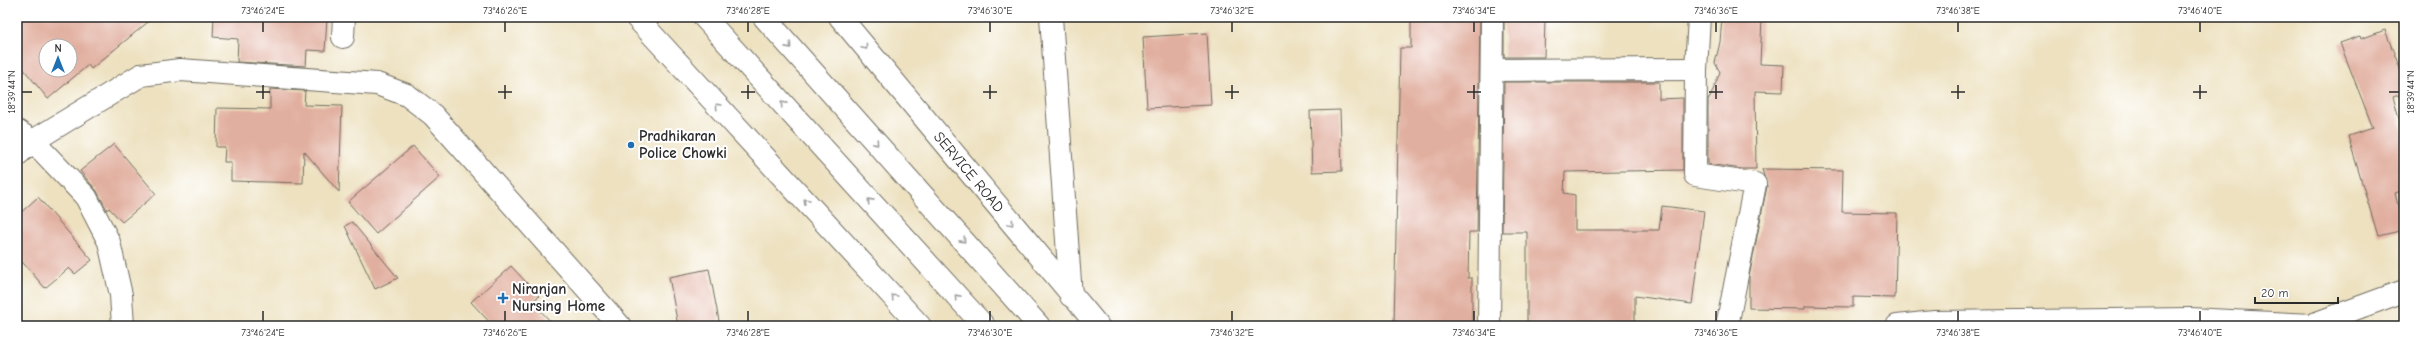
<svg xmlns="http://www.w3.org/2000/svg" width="2421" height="343" font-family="'Comic Neue',sans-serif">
  <rect width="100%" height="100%" fill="#fff"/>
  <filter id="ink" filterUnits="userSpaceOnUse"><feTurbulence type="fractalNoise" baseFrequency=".025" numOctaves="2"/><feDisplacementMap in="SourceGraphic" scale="8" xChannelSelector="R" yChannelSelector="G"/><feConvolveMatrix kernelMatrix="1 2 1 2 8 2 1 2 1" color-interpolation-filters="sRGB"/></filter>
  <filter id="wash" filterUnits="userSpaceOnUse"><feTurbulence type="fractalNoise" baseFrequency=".012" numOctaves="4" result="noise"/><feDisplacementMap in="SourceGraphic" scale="16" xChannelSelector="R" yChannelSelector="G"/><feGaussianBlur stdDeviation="0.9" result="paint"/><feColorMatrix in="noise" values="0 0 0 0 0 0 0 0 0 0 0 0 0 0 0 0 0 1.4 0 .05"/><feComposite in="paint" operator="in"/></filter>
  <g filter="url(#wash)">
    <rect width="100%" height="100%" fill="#ede1c0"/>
    <g id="blocks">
      <g fill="#e1af9f" fill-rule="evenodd">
        <path d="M17 17H154L91 69 88 65 48 99 17 61ZM46 46H70V70H46Z"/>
        <polygon points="214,17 327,17 325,51 307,50 306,66 237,62 238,39 213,37"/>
        <polygon points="1411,17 1480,17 1477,232 1469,232 1468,278 1472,278 1472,326 1394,326 1400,48 1411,48"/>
        <polygon points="1504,17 1545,17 1544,57 1504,57"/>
        <polygon points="1722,17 1762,17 1760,64 1784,65 1783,92 1755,91 1756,169 1742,169 1708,164 1708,98 1710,98 1720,72 1715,63 1720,42"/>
        <polygon points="2385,30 2404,79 2404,93 2393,97 2404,135 2404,190 2395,193 2404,230 2378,236 2348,136 2373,128 2340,43 2360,36 2361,39"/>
        <polygon points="1207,33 1211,105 1147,108 1143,37"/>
        <polygon points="1504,82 1659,82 1659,99 1683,98 1683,170 1565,172 1564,193 1575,195 1575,230 1659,230 1662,206 1704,211 1692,304 1635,296 1635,326 1527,326 1527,232 1502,232"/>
        <polygon points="270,89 305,91 304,105 342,106 339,192 304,151 303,183 231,181 231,162 224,162 225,147 216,147 217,108 270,109"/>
        <polygon points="1340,110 1342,171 1312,172 1310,111"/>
        <polygon points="114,144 156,194 122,222 109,208 107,210 97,191 80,171"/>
        <polygon points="413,146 440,177 376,234 348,202"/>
        <polygon points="1762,169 1843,170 1842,212 1897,213 1895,298 1853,297 1853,307 1805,306 1805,309 1749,308 1749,277 1767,186"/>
        <polygon points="38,197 92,260 75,274 69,268 45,288 17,256 17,216"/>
        <polygon points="352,222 398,278 375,289 345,226"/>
        <polygon points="511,266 539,296 532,302 555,326 493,326 471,302"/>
        <polygon points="709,269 720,326 678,326 669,277"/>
      </g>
    </g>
  </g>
  <g filter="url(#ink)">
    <use href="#blocks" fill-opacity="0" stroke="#6f6b5f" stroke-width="1"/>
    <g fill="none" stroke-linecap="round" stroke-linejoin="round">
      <defs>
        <g id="minor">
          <polyline points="1051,17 1071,296"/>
          <polyline points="1699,17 1696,69 1695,175 1755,184 1727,326"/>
          <polyline points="343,37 344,17"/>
          <polyline points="1492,70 1696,69"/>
          <polyline points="17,131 33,141 86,197 109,242 121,295 123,326"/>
          <polyline points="17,155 33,141 141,75 180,70 377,84 407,95 433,115 620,326"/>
          <polyline points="1489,326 1492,17"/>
          <polyline points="1897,326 1934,322 2190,319 2311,325 2404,291"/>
        </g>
        <g id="major">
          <polyline points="636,17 920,326"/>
          <polyline points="840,17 1098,326"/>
        </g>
        <g id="highway">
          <polyline points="704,17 984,326"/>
          <polyline points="764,17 1039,326"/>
        </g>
      </defs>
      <use href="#minor" stroke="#6f6b5f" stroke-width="24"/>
      <use href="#major" stroke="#6f6b5f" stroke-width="24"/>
      <use href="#highway" stroke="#6f6b5f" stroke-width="24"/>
      <use href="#minor" stroke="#fff" stroke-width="22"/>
      <use href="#major" stroke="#fff" stroke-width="22"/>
      <use href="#highway" stroke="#fff" stroke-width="22"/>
    </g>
    <defs><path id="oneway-chevron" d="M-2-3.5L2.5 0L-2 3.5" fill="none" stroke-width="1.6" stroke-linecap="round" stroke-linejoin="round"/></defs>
    <g stroke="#a0a0a0">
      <use href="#oneway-chevron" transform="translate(789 46) rotate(48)"/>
      <use href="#oneway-chevron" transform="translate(865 47) rotate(50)"/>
      <use href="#oneway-chevron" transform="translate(783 104) rotate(-132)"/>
      <use href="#oneway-chevron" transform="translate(718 106) rotate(-133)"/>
      <use href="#oneway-chevron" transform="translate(876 143) rotate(48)"/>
      <use href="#oneway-chevron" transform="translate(806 201) rotate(-133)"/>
      <use href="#oneway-chevron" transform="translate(870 201) rotate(-132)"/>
      <use href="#oneway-chevron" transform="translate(1011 223) rotate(50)"/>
      <use href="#oneway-chevron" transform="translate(963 240) rotate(48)"/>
      <use href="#oneway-chevron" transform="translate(894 297) rotate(-133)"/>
      <use href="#oneway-chevron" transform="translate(957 297) rotate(-132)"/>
    </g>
  </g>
  <path fill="none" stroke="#2b2b2b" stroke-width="1.5" d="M263 22V32M505 22V32M748 22V32M990 22V32M1232 22V32M1474 22V32M1716 22V32M1958 22V32M2200 22V32M263 85V99M505 85V99M748 85V99M990 85V99M1232 85V99M1474 85V99M1716 85V99M1958 85V99M2200 85V99M22 92H32M256 92H270M498 92H512M741 92H755M983 92H997M1225 92H1239M1467 92H1481M1709 92H1723M1951 92H1965M2193 92H2207M2389 92H2399M263 311V321M505 311V321M748 311V321M990 311V321M1232 311V321M1474 311V321M1716 311V321M1958 311V321M2200 311V321"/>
  <g fill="#1f6fb2" stroke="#fff" stroke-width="1.5">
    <circle cx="631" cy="145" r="4"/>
    <path d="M501 292h4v4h4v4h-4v4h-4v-4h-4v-4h4z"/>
  </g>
  <g text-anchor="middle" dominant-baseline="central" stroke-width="4" stroke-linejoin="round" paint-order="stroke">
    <g font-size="15" font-weight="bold" fill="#2b2b2b" stroke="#fff" text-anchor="start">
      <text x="639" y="136">Pradhikaran<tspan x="639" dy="17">Police Chowki</tspan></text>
      <text x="512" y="289">Niranjan<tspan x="512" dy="17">Nursing Home</tspan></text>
    </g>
    <g font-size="15" fill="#2b2b2b" stroke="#fff">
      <text transform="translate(969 172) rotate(50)">SERVICE ROAD</text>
    </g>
  </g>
  <rect width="2421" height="343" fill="none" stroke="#fff" stroke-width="44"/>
  <g transform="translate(58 58)"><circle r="19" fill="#ffffff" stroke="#aaaaaa"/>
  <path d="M0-3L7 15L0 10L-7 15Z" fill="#1f6fb2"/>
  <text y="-6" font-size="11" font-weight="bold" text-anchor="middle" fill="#2b2b2b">N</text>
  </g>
  <path d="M2255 297v6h83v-6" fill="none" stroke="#2b2b2b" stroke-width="2"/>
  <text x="2261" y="297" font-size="12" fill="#2b2b2b" stroke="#ffffff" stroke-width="3" paint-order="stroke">20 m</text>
  <rect x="22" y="22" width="2377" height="299" fill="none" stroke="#2b2b2b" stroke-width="1.5"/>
  <g font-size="10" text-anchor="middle" fill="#2b2b2b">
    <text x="263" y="14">73°46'24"E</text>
    <text x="505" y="14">73°46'26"E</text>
    <text x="748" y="14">73°46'28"E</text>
    <text x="990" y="14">73°46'30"E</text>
    <text x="1232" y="14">73°46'32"E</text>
    <text x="1474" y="14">73°46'34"E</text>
    <text x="1716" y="14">73°46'36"E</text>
    <text x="1958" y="14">73°46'38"E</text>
    <text x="2200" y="14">73°46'40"E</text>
    <text transform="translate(11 92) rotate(-90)" y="4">18°39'44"N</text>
    <text transform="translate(2410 92) rotate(-90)" y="4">18°39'44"N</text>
    <text x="263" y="336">73°46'24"E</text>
    <text x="505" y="336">73°46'26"E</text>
    <text x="748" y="336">73°46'28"E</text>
    <text x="990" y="336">73°46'30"E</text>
    <text x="1232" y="336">73°46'32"E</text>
    <text x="1474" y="336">73°46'34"E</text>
    <text x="1716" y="336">73°46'36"E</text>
    <text x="1958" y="336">73°46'38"E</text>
    <text x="2200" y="336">73°46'40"E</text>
  </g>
</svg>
